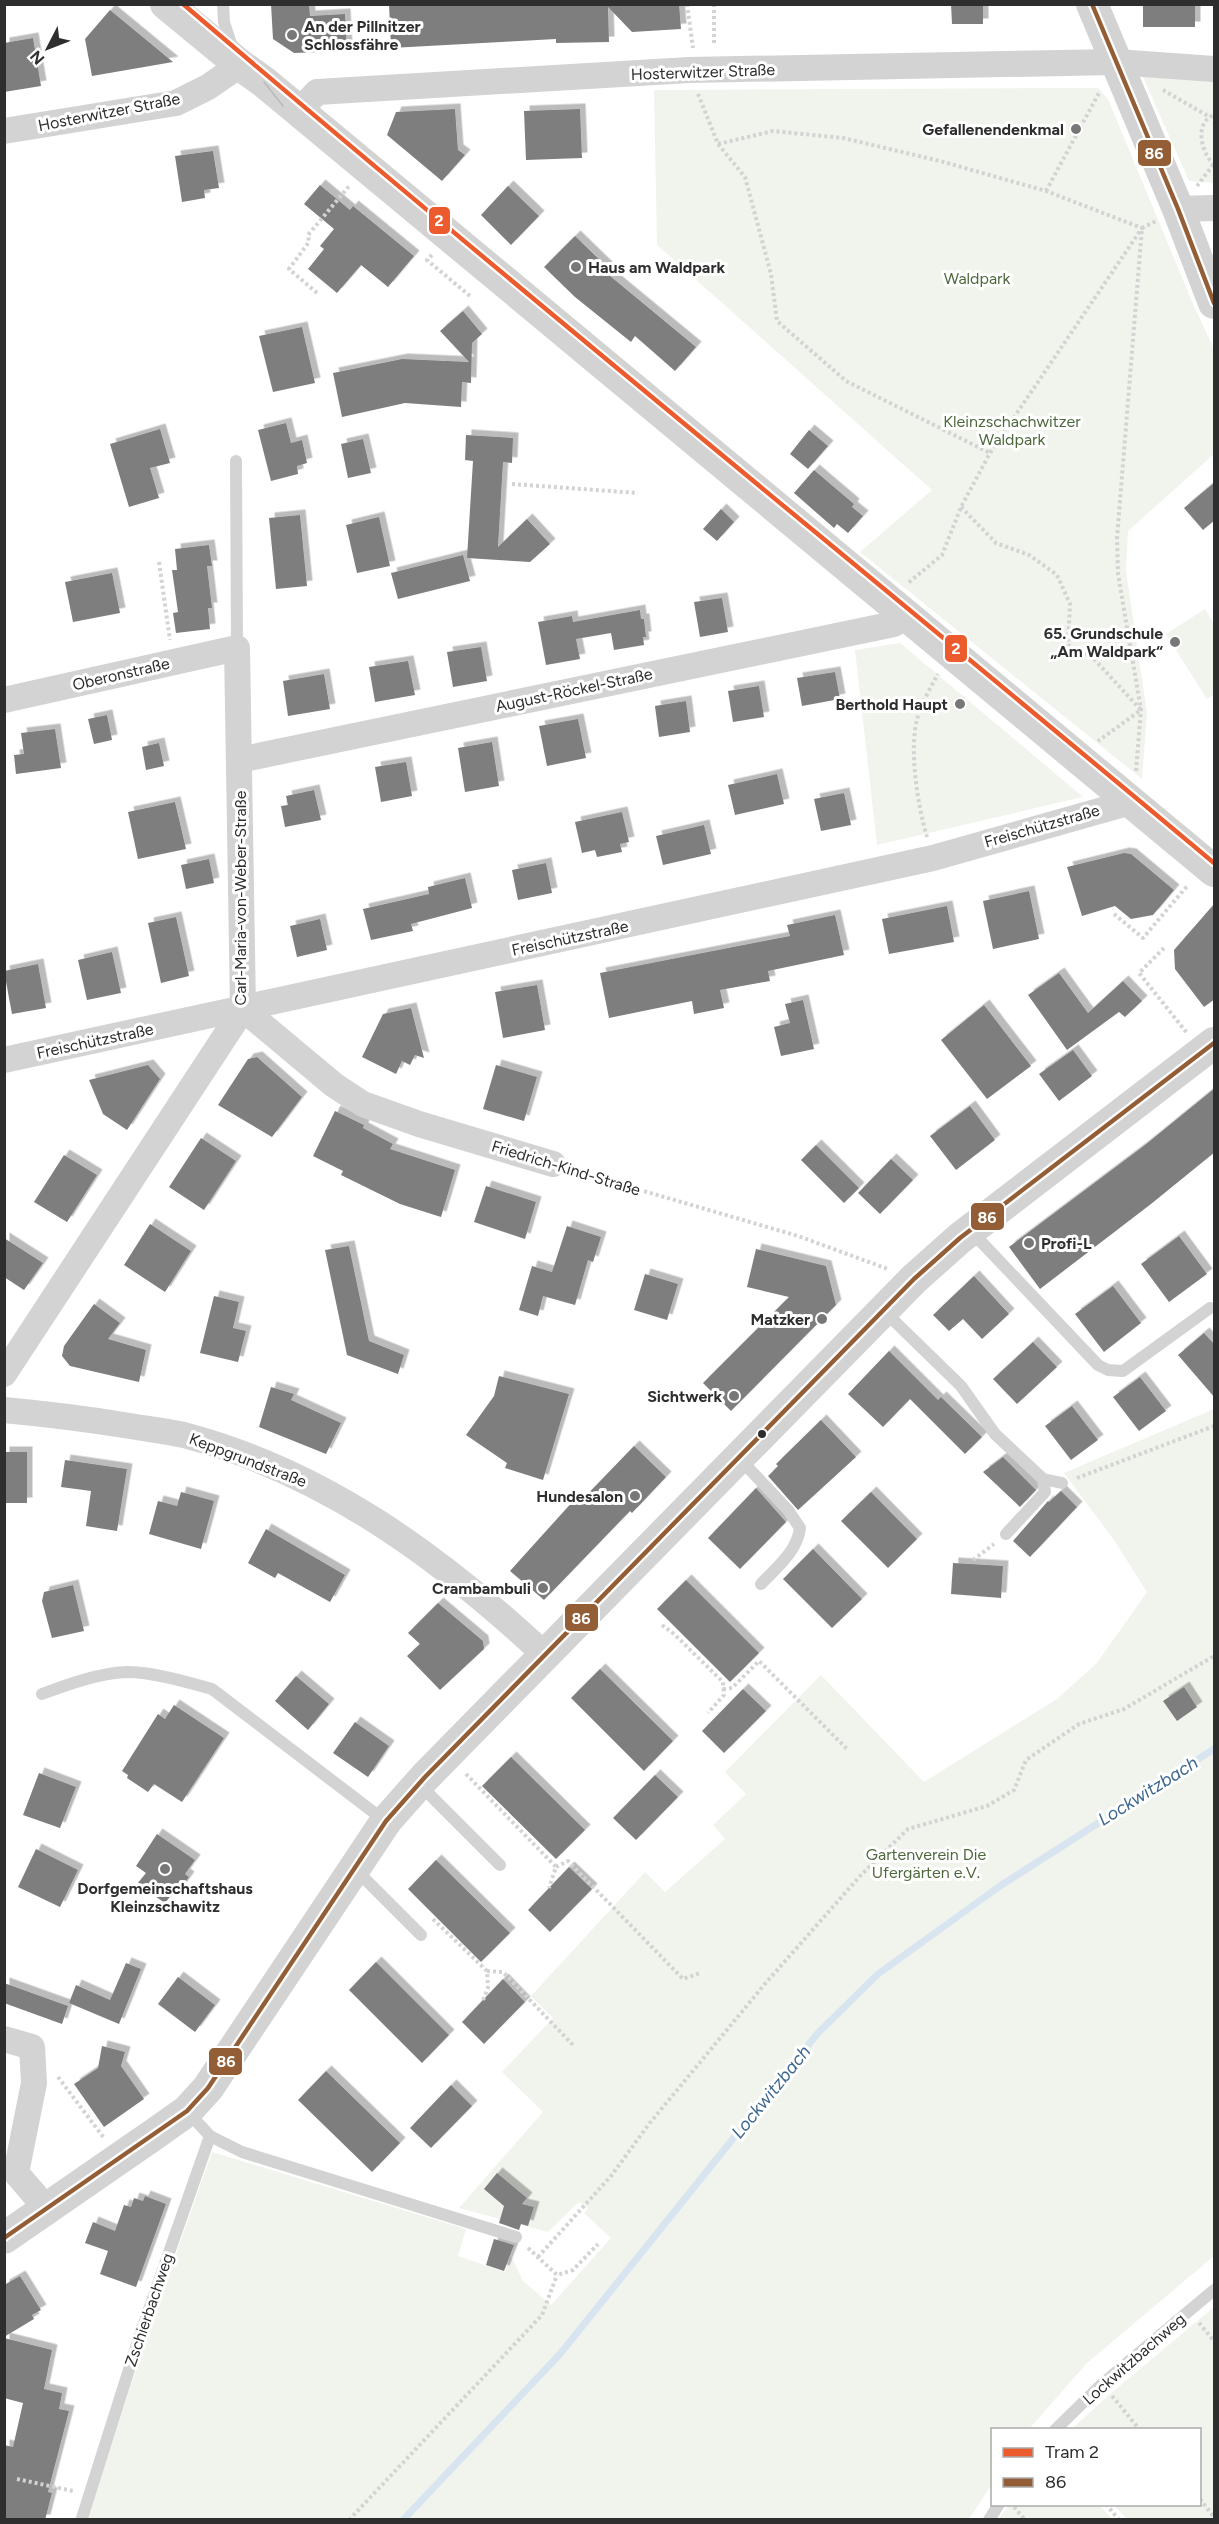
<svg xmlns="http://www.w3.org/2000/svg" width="1219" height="2524" font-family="Figtree,sans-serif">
  <defs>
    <filter id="shadow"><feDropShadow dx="5.5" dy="-5.5" stdDeviation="0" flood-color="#0004"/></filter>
  </defs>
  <rect width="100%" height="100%" fill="#fff"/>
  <g fill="#f0f4ec">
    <polygon points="1143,77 1214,81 1214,183 1189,181"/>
    <polygon points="1098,88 1108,99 1193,304 1214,349 1214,454 1128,531 1126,571 1147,713 1142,779 860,552 932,490 657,245 654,90"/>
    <polygon points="1205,609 1214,624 1214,694 1207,699 1166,634"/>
    <polygon points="900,643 1083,797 877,845 855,650"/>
    <polygon points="1214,1409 1214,2256 1087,2363 1029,2429 992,2430 992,2484 969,2519 87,2520 146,2339 212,2152 466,2229 458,2256 505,2272 511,2256 523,2281 551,2305 611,2238 584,2213 588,2208 579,2202 548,2232 459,2208 543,2112 502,2072 553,2018 531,1996 645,1872 665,1892 725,1839 713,1825 746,1794 725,1772 821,1675 924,1782 1057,1699 1097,1663 1147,1592 1114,1540 1064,1473"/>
    <polygon points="1214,2307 1214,2519 1127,2519 1114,2505 1200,2504 1200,2430 1072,2429 1110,2394"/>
    <polygon points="1009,2505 1099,2505 1112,2519 998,2519"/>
  </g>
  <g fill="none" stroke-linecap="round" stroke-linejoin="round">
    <polyline stroke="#d8e5f1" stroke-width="7" points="403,2520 560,2354 818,2033 878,1974 1000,1886 1214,1749"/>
  </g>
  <g fill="#7e7e7e" filter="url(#shadow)">
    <polygon points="271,4 309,4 310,16 345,14 347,51 294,53 273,39"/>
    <polygon points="389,4 679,4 681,29 632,32 608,7 609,42 556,43 556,39 391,48"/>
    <polygon points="951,4 983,4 983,24 952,24"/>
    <rect x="1143" y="4" width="52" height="23"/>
    <polygon points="110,10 173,62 92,76 85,39"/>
    <polygon points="33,38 41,86 4,92 4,43"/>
    <polygon points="455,109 458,150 465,155 442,181 387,135 396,112"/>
    <polygon points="580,109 582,158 526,160 524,111"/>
    <polygon points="213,151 219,188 204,190 205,198 182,202 175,156"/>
    <polygon points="320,185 350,210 353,206 414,256 388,287 361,265 337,293 308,269 324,249 320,246 334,229 304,204"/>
    <polygon points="508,186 539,216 511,245 481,215"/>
    <polygon points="575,236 607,267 604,271 696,347 675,371 635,336 631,342 621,334 575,297 544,267"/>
    <polygon points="463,311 482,334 472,343 471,383 462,382 461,407 405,403 342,417 333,373 402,359 469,362 440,331"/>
    <polygon points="302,327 315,383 273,392 259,336"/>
    <polygon points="286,423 291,443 302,440 307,463 297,466 298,474 271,481 258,430"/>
    <polygon points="160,429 170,463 150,468 159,498 129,507 110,444"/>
    <polygon points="809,430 828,446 808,469 790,454"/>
    <polygon points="466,435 513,438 512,463 503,462 498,547 527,519 550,544 530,562 467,558 473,461 465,460"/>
    <polygon points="363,439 371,473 348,478 341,444"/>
    <polygon points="814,470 854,504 852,507 863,516 848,533 837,524 834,528 794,493"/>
    <polygon points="1215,482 1215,520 1203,530 1184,508"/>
    <polygon points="721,509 734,522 717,541 703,529"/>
    <polygon points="300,515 307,586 276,589 269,518"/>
    <polygon points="379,517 390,566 357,573 346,525"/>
    <polygon points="209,545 212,566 207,566 212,608 208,608 210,629 176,633 173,613 178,612 172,570 177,570 175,549"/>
    <polygon points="463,555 470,581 398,599 391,573"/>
    <polygon points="112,573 120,613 73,622 65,582"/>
    <polygon points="722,598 728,632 700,637 694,602"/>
    <polygon points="640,610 641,619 644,619 646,637 643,637 644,645 614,650 611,633 576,639 580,659 546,665 538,622 572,616 573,622"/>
    <polygon points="481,647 487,681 453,687 447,652"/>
    <polygon points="408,661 415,695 375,702 369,667"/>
    <polygon points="835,672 840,699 802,706 797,678"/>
    <polygon points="324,674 330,709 288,716 283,681"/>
    <polygon points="759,686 764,717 733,722 728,691"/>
    <polygon points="686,701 690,732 659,737 655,706"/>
    <polygon points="107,715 112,740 94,744 88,719"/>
    <polygon points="578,719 586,758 547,766 539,726"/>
    <polygon points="55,729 61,768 16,774 14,755 24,754 21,733"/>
    <polygon points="492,742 499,786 465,792 458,748"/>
    <polygon points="159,743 164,766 146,770 142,747"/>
    <polygon points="406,762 412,796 381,802 375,767"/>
    <polygon points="777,774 784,804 735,815 728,785"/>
    <polygon points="314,790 321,820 285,827 281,806 288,805 286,796"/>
    <polygon points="844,793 851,825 821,831 814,799"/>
    <polygon points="175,802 186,849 138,859 128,812"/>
    <polygon points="622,812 629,842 620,844 622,852 597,857 595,850 582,853 575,822"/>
    <polygon points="704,825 711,854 663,865 656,836"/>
    <polygon points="1124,853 1131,854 1174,890 1153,915 1131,919 1115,906 1082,916 1067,867"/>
    <polygon points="209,859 214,883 186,889 181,865"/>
    <polygon points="546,863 552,893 518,900 512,870"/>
    <polygon points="465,878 472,908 411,924 413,931 371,940 363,909 429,894 428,887"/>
    <polygon points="1029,891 1039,939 993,949 983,901"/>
    <polygon points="1215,903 1215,999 1204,1007 1175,969 1174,950"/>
    <polygon points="947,906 954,942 889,954 882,919"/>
    <polygon points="835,915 844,955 768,971 770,981 720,990 724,1008 694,1014 692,1001 609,1018 600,973 790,936 787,925"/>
    <polygon points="176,917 189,976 161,983 148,923"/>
    <polygon points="320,919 327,950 297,957 290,926"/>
    <polygon points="112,952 121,993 87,1000 78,960"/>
    <polygon points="38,964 46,1008 12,1014 4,971"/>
    <polygon points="1059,973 1088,1013 1123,981 1142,1001 1125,1017 1119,1012 1067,1050 1028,995"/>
    <polygon points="537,985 545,1030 503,1038 495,992"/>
    <polygon points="803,1000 814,1049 781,1056 774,1027 790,1023 785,1004"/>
    <polygon points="984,1005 1031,1066 987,1099 941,1040"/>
    <polygon points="411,1008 424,1058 415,1055 410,1065 402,1061 396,1074 362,1057 383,1014"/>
    <polygon points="1073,1050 1092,1076 1059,1101 1039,1074"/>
    <polygon points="257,1057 302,1097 272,1137 218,1105 248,1059"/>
    <polygon points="148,1065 160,1079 127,1130 103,1114 89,1080"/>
    <polygon points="496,1065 537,1077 524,1121 483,1109"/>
    <polygon points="1215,1088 1215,1152 1151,1204 1040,1289 1009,1247 1145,1145"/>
    <polygon points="970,1106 995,1140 956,1170 930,1136"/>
    <polygon points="335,1111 364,1125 363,1128 393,1144 390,1149 455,1170 441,1217 400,1204 341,1175 343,1171 313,1156"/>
    <polygon points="201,1138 236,1161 204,1210 169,1187"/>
    <polygon points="816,1145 859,1188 844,1203 801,1160"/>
    <polygon points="64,1155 97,1175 67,1222 34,1202"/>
    <polygon points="891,1159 913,1180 880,1214 858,1193"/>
    <polygon points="486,1186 536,1202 525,1239 474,1222"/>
    <polygon points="150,1224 191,1251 165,1292 124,1265"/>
    <polygon points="567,1226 601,1237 593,1262 588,1260 575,1305 543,1296 538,1316 519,1310 532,1266 552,1272"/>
    <polygon points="1179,1236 1207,1274 1169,1302 1141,1264"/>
    <polygon points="4,1238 43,1263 24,1290 4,1277"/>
    <polygon points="349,1246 369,1341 404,1355 398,1374 347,1355 325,1250"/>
    <polygon points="756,1249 826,1266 836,1305 731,1411 703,1383 789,1297 747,1287"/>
    <polygon points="645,1274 678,1284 667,1320 634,1310"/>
    <polygon points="974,1276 1009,1314 982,1339 963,1319 949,1331 933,1315"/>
    <polygon points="1113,1286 1141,1323 1104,1352 1075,1314"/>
    <polygon points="214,1296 239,1302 233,1328 246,1331 238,1362 200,1353"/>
    <polygon points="94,1304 120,1323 108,1339 146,1350 139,1382 70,1366 62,1356 64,1346"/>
    <polygon points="1204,1333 1215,1345 1215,1398 1178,1355"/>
    <polygon points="1033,1342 1057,1367 1017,1404 993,1379"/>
    <polygon points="889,1351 938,1400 941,1397 982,1437 965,1454 910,1399 883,1427 848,1394"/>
    <polygon points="499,1376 569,1394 543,1480 505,1468 507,1463 466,1435 494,1396"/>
    <polygon points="1140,1377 1166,1411 1139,1431 1113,1397"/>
    <polygon points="271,1387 294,1394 291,1400 341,1423 326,1454 259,1427"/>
    <polygon points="1072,1406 1098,1440 1071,1460 1045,1426"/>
    <polygon points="821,1420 856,1457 798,1510 768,1476 778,1466 776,1464"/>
    <polygon points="634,1446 666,1477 632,1513 630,1511 544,1600 510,1571 575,1499 579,1503"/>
    <rect x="4" y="1452" width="23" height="51"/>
    <polygon points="1003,1457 1036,1490 1020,1507 983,1472"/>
    <polygon points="65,1460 127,1469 117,1531 86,1526 91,1491 61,1487"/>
    <polygon points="756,1488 786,1522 740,1569 708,1538"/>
    <polygon points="1061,1491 1077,1507 1030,1557 1013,1541 1048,1501 1049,1502"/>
    <polygon points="181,1492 214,1501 201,1549 149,1534 158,1501 177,1506"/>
    <polygon points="871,1492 917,1539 888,1568 841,1521"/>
    <polygon points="266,1529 345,1575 330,1602 278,1573 275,1578 248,1563"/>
    <polygon points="813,1549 862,1599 832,1628 783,1579"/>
    <polygon points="953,1563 1003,1566 1001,1598 951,1594"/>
    <polygon points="686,1580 759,1653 730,1682 657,1609"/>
    <polygon points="73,1585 84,1631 52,1638 42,1601 44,1592"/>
    <polygon points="438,1603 483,1641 484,1649 440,1690 407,1656 420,1644 408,1633"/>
    <polygon points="600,1669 673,1741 644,1771 571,1698"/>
    <polygon points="296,1676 329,1704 308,1730 275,1701"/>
    <polygon points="1184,1687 1197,1707 1177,1721 1163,1701"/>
    <polygon points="743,1689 766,1711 724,1753 702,1731"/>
    <polygon points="174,1705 224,1738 182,1802 154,1784 148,1792 127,1778 128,1775 122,1771 158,1714 165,1719"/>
    <polygon points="355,1722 389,1746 368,1777 333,1753"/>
    <polygon points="511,1757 585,1830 556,1859 482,1786"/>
    <polygon points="39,1773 76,1787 60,1828 23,1815"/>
    <polygon points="655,1775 678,1797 636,1840 613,1818"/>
    <polygon points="157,1834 195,1860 185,1874 189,1877 176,1895 173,1893 165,1903 137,1884 146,1873 136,1866"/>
    <polygon points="36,1849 78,1870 60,1907 18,1887"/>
    <polygon points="436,1860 510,1933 481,1962 408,1889"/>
    <polygon points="569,1867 592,1889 550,1932 528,1910"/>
    <polygon points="376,1962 449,2035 422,2063 349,1990"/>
    <polygon points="126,1963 141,1969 119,2024 69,2003 76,1985 110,2000"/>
    <polygon points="178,1977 215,2005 195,2032 158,2004"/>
    <polygon points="503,1979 525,2002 484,2044 462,2022"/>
    <polygon points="4,1983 68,2006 62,2024 4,2003"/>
    <polygon points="102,2046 125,2052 121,2066 144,2099 104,2127 74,2084 98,2068"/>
    <polygon points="326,2071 400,2143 372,2172 298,2100"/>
    <polygon points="451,2085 472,2106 431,2148 410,2128"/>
    <polygon points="497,2173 527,2198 522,2204 534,2207 528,2226 521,2224 519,2230 499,2223 504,2206 484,2189"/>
    <polygon points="145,2196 166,2204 136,2287 100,2274 108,2251 85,2243 93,2222 115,2231 124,2205 131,2207 134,2198 143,2201"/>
    <polygon points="494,2239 514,2245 504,2271 486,2265"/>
    <polygon points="20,2276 41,2310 32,2315 34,2319 4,2337 4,2285"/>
    <polygon points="4,2338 52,2350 44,2389 62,2393 59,2409 69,2411 48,2492 52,2493 45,2520 4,2520 4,2445 13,2447 23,2403 4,2398"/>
  </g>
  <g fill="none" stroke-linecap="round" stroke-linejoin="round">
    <g stroke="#d3d3d3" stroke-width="4" stroke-dasharray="3 3" stroke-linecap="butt">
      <polyline points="687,4 693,48"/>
      <polyline points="714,4 714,46"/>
      <polyline points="1163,90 1210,117"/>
      <polyline points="698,94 718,144 745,177 771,274 777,321 846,381 990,453"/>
      <polyline points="718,144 773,131 843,138 940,161 1046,191 1142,228 990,453 961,507 942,555 907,584"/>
      <path d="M1214 165C1202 154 1193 123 1214 115"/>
      <polyline points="1197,186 1213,165"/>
      <polyline points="1046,191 1100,91"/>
      <polyline points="432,255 427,260 470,296"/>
      <polyline points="317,293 289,269 309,242 308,235 350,185"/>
      <polyline points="512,484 638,493"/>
      <polyline points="961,507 996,543 1029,555 1057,575 1070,604 1068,645 1094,659 1141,710 1098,741"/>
      <polyline points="159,562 170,640"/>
      <polyline points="1136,771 1141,710 1118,574 1117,538 1142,228 1156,221"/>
      <path d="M927 837C918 807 908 747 918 716 922 702 931 687 938 674"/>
      <polyline points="1114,914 1143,938 1188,885"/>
      <polyline points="1164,948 1139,973 1187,1033"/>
      <polyline points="575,1171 798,1236 888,1269"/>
      <polyline points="1077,1478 1214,1426"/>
      <polyline points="973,1560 994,1544"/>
      <polyline points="662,1625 674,1634 723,1682 724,1695 708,1713"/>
      <polyline points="723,1689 732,1688 759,1661 847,1749"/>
      <polyline points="466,1774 556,1867 549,1888"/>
      <polyline points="556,1867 568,1861 683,1979 700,1973"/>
      <polyline points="433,1919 487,1971 488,1988 483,2000"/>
      <polyline points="487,1971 503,1972 573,2045"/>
      <polyline points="58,2077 104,2138"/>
      <polyline points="528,2248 557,2275 573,2270 598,2244"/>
      <polyline points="538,2257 611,2176 649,2124 764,1985 861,1875 908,1829 987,1806 1014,1790 1026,1760 1079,1724 1124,1709 1214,1656"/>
      <polyline points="1199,2323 1214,2341"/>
      <polyline points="1112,2396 1140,2430"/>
      <polyline points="17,2479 73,2491"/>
      <polyline points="1200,2499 1214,2517"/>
      <polyline points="1106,2504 1119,2520"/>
      <polyline points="1014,2507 1025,2520"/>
      <polyline points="349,2520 542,2315 557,2275"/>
    </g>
    <g stroke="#d3d3d3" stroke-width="12">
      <polyline points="223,4 224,22 233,50"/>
      <polyline points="236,461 237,648"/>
      <polyline points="970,1230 1098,1365 1108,1370 1123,1371 1210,1308"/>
      <polyline points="883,1310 961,1386 995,1434 1043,1479 1062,1483"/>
      <path d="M739 1458 788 1510 800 1528C797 1552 776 1568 761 1584"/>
      <polyline points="1006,1534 1045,1492 1043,1479"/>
      <path d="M42 1694C66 1685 99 1673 126 1672 153 1672 187 1682 212 1689L385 1821"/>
      <polyline points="419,1784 500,1865"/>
      <polyline points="354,1868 421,1935"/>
      <polyline points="210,2136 242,2152 516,2237"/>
      <polyline points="1055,2430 1102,2384 1214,2290"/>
      <polyline points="82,2518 139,2338 210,2136 187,2111"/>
      <polyline points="989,2520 999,2504"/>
    </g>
    <g stroke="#d3d3d3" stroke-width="26">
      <polyline points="299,111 317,92 689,70 1116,62 1214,69"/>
      <polyline points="4,131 176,103 208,87 240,65"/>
      <polyline points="1178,209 1214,208"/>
      <polyline points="4,700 237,648 243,1009 4,1374"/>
      <polyline points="239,760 894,624 904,611"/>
      <polyline points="243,1009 334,1085 363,1104 419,1124 553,1164"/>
      <polyline points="4,1060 933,858 1131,802"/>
      <path d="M4 1410C47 1414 88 1419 130 1426 148 1429 167 1431 184 1435 324 1472 440 1557 544 1654"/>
      <polyline points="4,2039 32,2047 34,2083 16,2173 47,2209"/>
    </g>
    <g stroke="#d3d3d3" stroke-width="32">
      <polyline points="166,4 240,65 264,82 1214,871"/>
      <polyline points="1092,4 1178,209 1214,303"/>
      <polyline points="4,2238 156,2133 187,2111 208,2088 386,1821 425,1777 914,1279 960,1238 1214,1043"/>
    </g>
    <polyline stroke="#bababa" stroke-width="1.5" points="264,82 283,106"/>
    <defs>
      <g id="bus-1">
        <polyline points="1092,4 1178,209 1214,303"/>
        <polyline points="4,2238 187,2111 208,2088 386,1821 425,1777 914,1279 960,1238 1214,1043"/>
      </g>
    </defs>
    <use href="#bus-1" stroke="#fff" stroke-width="9"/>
    <use href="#bus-1" stroke="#935e36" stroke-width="4.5"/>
    <defs>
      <path id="tram-1" d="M183 4C523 294 871 576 1214 863"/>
    </defs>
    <use href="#tram-1" stroke="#fff" stroke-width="9"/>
    <use href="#tram-1" stroke="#eb5b2d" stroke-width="4.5"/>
  </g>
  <g fill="#777" stroke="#fff" stroke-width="2">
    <circle cx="292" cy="35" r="6"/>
    <circle cx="1076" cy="129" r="6"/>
    <circle cx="576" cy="267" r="6"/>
    <circle cx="1175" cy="642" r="6"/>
    <circle cx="960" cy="704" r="6"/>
    <circle cx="1029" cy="1243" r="6"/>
    <circle cx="822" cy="1319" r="6"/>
    <circle cx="734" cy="1396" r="6"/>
    <circle cx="635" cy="1496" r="6"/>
    <circle cx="543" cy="1588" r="6"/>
    <circle cx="165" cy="1869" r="6"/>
  </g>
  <circle fill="#2e2e2e" stroke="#fff" stroke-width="2" cx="762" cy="1434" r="5"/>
  <g text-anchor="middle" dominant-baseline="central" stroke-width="6" stroke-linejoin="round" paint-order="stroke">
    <g font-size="16" font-weight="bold" fill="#2e2e2e" stroke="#fff" text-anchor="end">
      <text x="304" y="26" text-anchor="start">An der Pillnitzer<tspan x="304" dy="18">Schlossfähre</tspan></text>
      <text x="1064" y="129">Gefallenendenkmal</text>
      <text x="588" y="267" text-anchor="start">Haus am Waldpark</text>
      <text x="1163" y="633">65. Grundschule<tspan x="1163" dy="18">„Am Waldpark“</tspan></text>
      <text x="948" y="704">Berthold Haupt</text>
      <text x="1041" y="1243" text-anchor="start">Profi-L</text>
      <text x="810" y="1319">Matzker</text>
      <text x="722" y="1396">Sichtwerk</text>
      <text x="623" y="1496">Hundesalon</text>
      <text x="531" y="1588">Crambambuli</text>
      <text x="165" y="1888" text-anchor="middle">Dorfgemeinschaftshaus<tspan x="165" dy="18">Kleinzschawitz</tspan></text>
    </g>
    <g font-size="16" fill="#2e2e2e" stroke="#fff">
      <text transform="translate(703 72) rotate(-2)">Hosterwitzer Straße</text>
      <text transform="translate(109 112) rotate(-11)">Hosterwitzer Straße</text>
      <text transform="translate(121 674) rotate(-13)">Oberonstraße</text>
      <text transform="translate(574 690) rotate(-12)">August-Röckel-Straße</text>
      <text transform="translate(1042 826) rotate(-16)">Freischützstraße</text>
      <text transform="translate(240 898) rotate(-90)">Carl-Maria-von-Weber-Straße</text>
      <text transform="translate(570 938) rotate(-12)">Freischützstraße</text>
      <text transform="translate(95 1041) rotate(-12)">Freischützstraße</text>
      <text transform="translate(566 1168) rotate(17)">Friedrich-Kind-Straße</text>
      <text transform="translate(248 1460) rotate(21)">Keppgrundstraße</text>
      <text transform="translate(149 2310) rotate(-71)">Zschierbachweg</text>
      <text transform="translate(1134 2359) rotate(-41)">Lockwitzbachweg</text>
    </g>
    <g font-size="16" fill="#4d693c" stroke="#fff">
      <text x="977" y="278">Waldpark</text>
      <text x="1012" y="421">Kleinzschachwitzer<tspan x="1012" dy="18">Waldpark</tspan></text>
      <text x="926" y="1854">Gartenverein Die<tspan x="926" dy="18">Ufergärten e.V.</tspan></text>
    </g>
    <g font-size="18" font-style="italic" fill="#3d678f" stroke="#fff">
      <text transform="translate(1148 1791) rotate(-32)">Lockwitzbach</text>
      <text transform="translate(771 2092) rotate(-51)">Lockwitzbach</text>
    </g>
  </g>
  <g stroke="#fff" stroke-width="2">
    <rect x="1137" y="139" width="35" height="28" rx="6" fill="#935e36"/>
    <rect x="428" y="206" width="23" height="29" rx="6" fill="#eb5b2d"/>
    <rect x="944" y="634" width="24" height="29" rx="6" fill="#eb5b2d"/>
    <rect x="970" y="1202" width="35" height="29" rx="6" fill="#935e36"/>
    <rect x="564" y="1603" width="35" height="29" rx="6" fill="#935e36"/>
    <rect x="208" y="2047" width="35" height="29" rx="6" fill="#935e36"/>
  </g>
  <g font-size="16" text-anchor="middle" font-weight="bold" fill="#fff">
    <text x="1154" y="159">86</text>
    <text x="439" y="226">2</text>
    <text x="956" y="654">2</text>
    <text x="987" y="1223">86</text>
    <text x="581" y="1624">86</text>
    <text x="226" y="2067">86</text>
  </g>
  <rect width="1219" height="2524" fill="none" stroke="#2e2e2e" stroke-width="12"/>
  <rect x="991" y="2428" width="210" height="78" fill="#ffffff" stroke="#ababab" stroke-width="1.5"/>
  <rect x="1003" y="2448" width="30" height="9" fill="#eb5b2d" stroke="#ababab" stroke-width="1.5"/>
  <text x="1045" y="2458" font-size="18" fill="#2e2e2e">Tram 2</text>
  <rect x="1003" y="2478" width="30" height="9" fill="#935e36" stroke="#ababab" stroke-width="1.5"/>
  <text x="1045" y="2488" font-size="18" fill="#2e2e2e">86</text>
  <g transform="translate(48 48) rotate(228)" stroke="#ffffff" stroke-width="4.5" paint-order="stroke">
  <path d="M0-4.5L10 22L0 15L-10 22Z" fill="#2e2e2e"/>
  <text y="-9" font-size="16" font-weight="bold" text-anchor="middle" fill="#2e2e2e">N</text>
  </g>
</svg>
